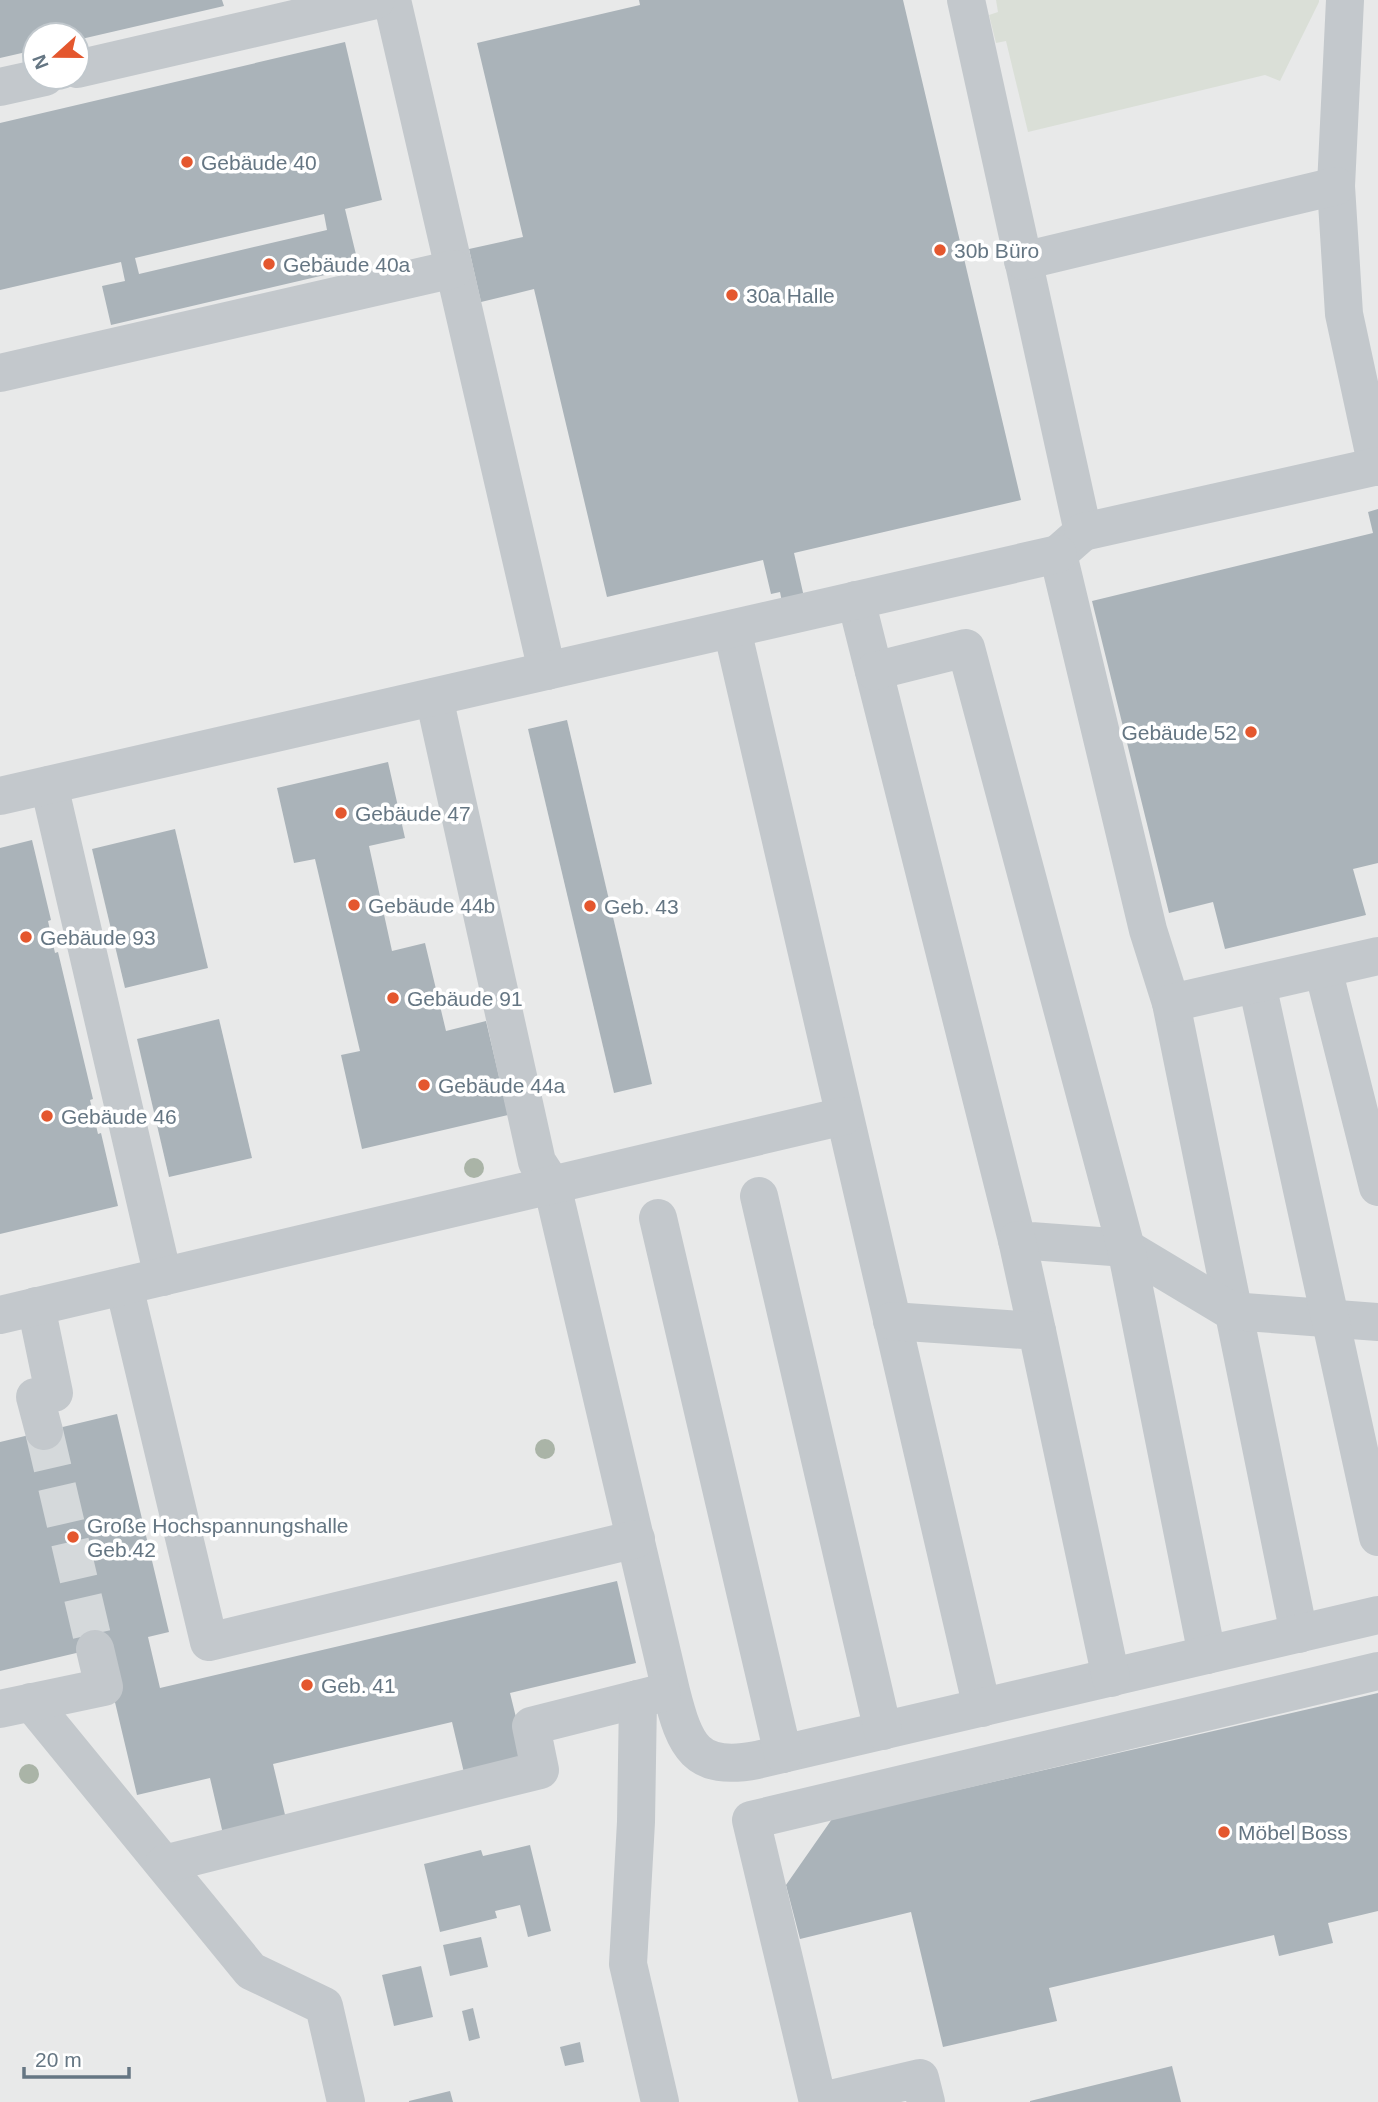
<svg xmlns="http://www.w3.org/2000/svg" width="1378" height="2102" font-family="Helvetica,sans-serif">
  <rect width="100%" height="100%" fill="#fafaf8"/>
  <path fill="#e8e9e9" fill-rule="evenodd" d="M0 0H1378V2102H0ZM35 35H77V77H35Z"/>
  <polygon fill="#dadfd7" points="996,0 1319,0 1319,2 1280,81 1265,75 1028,132 1006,41 996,43 989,15 998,12"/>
  <g fill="#aab3b9" fill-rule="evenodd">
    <polygon points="0,0 222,0 224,6 77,40 77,35 35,35 35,50 0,58"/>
    <polygon points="639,0 903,0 1021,500 794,553 804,597 782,602 780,592 771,594 763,560 607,597 534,289 481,302 469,249 523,237 477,43 640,5"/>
    <path d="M345 42 382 200 345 209 359 267 111 325 102 286 125 281 121 262 0 290V123ZM324 214 327 230 139 274 135 258Z"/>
    <polygon points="1378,509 1378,863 1353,869 1366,915 1225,949 1213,902 1169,913 1092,601 1373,533 1368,512"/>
    <polygon points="567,720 652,1084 614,1093 528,729"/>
    <polygon points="388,762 405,838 369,846 392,951 425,943 446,1031 486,1021 508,1115 362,1149 341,1055 360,1051 315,859 294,863 277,788"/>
    <polygon points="175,829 208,968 125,988 92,849"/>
    <polygon points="32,840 51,920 48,921 55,953 58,952 93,1099 90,1100 98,1134 101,1133 118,1206 0,1234 0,848"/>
    <polygon points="219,1019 252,1158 169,1177 137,1039"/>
    <polygon points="117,1414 169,1632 148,1637 160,1688 617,1581 636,1663 510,1693 527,1762 465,1777 452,1722 273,1764 286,1819 223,1834 210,1778 137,1795 114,1698 106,1646 0,1671 0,1442"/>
    <polygon points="1378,1693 1378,1911 1328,1923 1333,1943 1279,1956 1274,1935 1049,1988 1057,2021 943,2047 911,1912 800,1939 786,1885 832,1819"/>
    <polygon points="530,1845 551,1931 528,1937 520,1905 495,1911 497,1918 440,1932 424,1864 481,1850 483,1856"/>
    <polygon points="481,1937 488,1967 450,1976 443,1945"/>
    <polygon points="421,1966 433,2017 394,2026 382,1975"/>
    <polygon points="473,2008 480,2038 469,2041 462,2011"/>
    <polygon points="580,2042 584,2062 565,2066 560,2047"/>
    <polygon points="1172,2066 1181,2102 1030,2102 1030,2101"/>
    <polygon points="450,2091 453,2102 409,2102 409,2101"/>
  </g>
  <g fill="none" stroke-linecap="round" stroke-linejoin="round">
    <polyline stroke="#d5d9db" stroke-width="38" stroke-dasharray="38 19" stroke-linecap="butt" points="44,1431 95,1649"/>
    <g stroke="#c3c8cc" stroke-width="38">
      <polyline points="392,0 547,671"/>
      <polyline points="966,0 1083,532 1058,554 1148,930 1171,1003 1299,1634"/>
      <polyline points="1345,0 1336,186 1344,314 1377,467"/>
      <polyline points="77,69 376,0"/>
      <polyline points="0,87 45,77"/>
      <polyline points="1023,261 1336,186"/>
      <polyline points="0,373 454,269"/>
      <polyline points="1083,532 1378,466"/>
      <polyline points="856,600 1017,1240 1126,1248 1231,1311 1378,1322"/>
      <polyline points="732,629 982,1708"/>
      <polyline points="874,671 966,648 1126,1248 1207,1655"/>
      <path d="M434 697 537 1162 552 1185 671 1691C685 1746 695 1772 757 1760L1378 1615"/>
      <polyline points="49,785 163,1277"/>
      <polyline points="0,796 1058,554"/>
      <polyline points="1323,969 1378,1187"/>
      <polyline points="1257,984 1378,1537"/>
      <polyline points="1171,1003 1378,956"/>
      <polyline points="759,1196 883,1731"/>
      <polyline points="658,1218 783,1754"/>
      <polyline points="1017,1240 1037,1331"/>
      <polyline points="124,1286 209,1642 636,1539"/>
      <polyline points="36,1306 54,1393 35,1397 44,1431"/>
      <polyline points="0,1315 844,1116"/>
      <polyline points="892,1321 1037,1331 1111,1678"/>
      <polyline points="31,1702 251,1971 324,2006 346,2102"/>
      <polyline points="0,1709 104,1687 95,1649"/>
      <polyline points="164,1864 540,1770 531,1726 638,1699"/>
      <polyline points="660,2102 628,1964 636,1822 638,1699 662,1693"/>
      <polyline points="926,2102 920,2078 818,2102 751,1820 1378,1671"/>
    </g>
  </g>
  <g fill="#aab4a7">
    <circle cx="474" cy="1168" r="10"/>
    <circle cx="545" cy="1449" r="10"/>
    <circle cx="29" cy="1774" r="10"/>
  </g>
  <g fill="#e4572e" stroke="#fff" stroke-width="2.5">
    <circle cx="187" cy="162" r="7"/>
    <circle cx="940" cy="250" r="7"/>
    <circle cx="269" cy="264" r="7"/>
    <circle cx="732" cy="295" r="7"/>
    <circle cx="1251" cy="732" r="7"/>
    <circle cx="341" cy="813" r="7"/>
    <circle cx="354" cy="905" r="7"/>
    <circle cx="590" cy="906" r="7"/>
    <circle cx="26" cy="937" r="7"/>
    <circle cx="393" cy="998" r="7"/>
    <circle cx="424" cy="1085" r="7"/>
    <circle cx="47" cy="1116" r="7"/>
    <circle cx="73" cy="1537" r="7"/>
    <circle cx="307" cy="1685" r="7"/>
    <circle cx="1224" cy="1832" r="7"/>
  </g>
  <g text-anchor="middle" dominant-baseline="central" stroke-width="7" stroke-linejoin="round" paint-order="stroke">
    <g font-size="21" fill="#657683" stroke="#fff" text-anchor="start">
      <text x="201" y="162">Gebäude 40</text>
      <text x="954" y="250">30b Büro</text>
      <text x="283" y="264">Gebäude 40a</text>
      <text x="746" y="295">30a Halle</text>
      <text x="1237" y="732" text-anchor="end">Gebäude 52</text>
      <text x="355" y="813">Gebäude 47</text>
      <text x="368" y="905">Gebäude 44b</text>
      <text x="604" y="906">Geb. 43</text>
      <text x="40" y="937">Gebäude 93</text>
      <text x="407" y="998">Gebäude 91</text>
      <text x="438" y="1085">Gebäude 44a</text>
      <text x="61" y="1116">Gebäude 46</text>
      <text x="87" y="1525">Große Hochspannungshalle<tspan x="87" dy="24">Geb.42</tspan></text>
      <text x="321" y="1685">Geb. 41</text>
      <text x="1238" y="1832">Möbel Boss</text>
    </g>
  </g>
  <g transform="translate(56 56) rotate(249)"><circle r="33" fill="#ffffff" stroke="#c1c8cd" stroke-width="2"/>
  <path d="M0-5L12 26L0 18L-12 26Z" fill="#e4572e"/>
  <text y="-10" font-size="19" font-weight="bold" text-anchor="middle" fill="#657683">N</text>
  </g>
  <path d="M24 2067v10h105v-10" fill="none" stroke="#657683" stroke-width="3.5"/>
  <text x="35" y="2067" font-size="21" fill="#657683" stroke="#ffffff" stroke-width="5" paint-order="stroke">20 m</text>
</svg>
